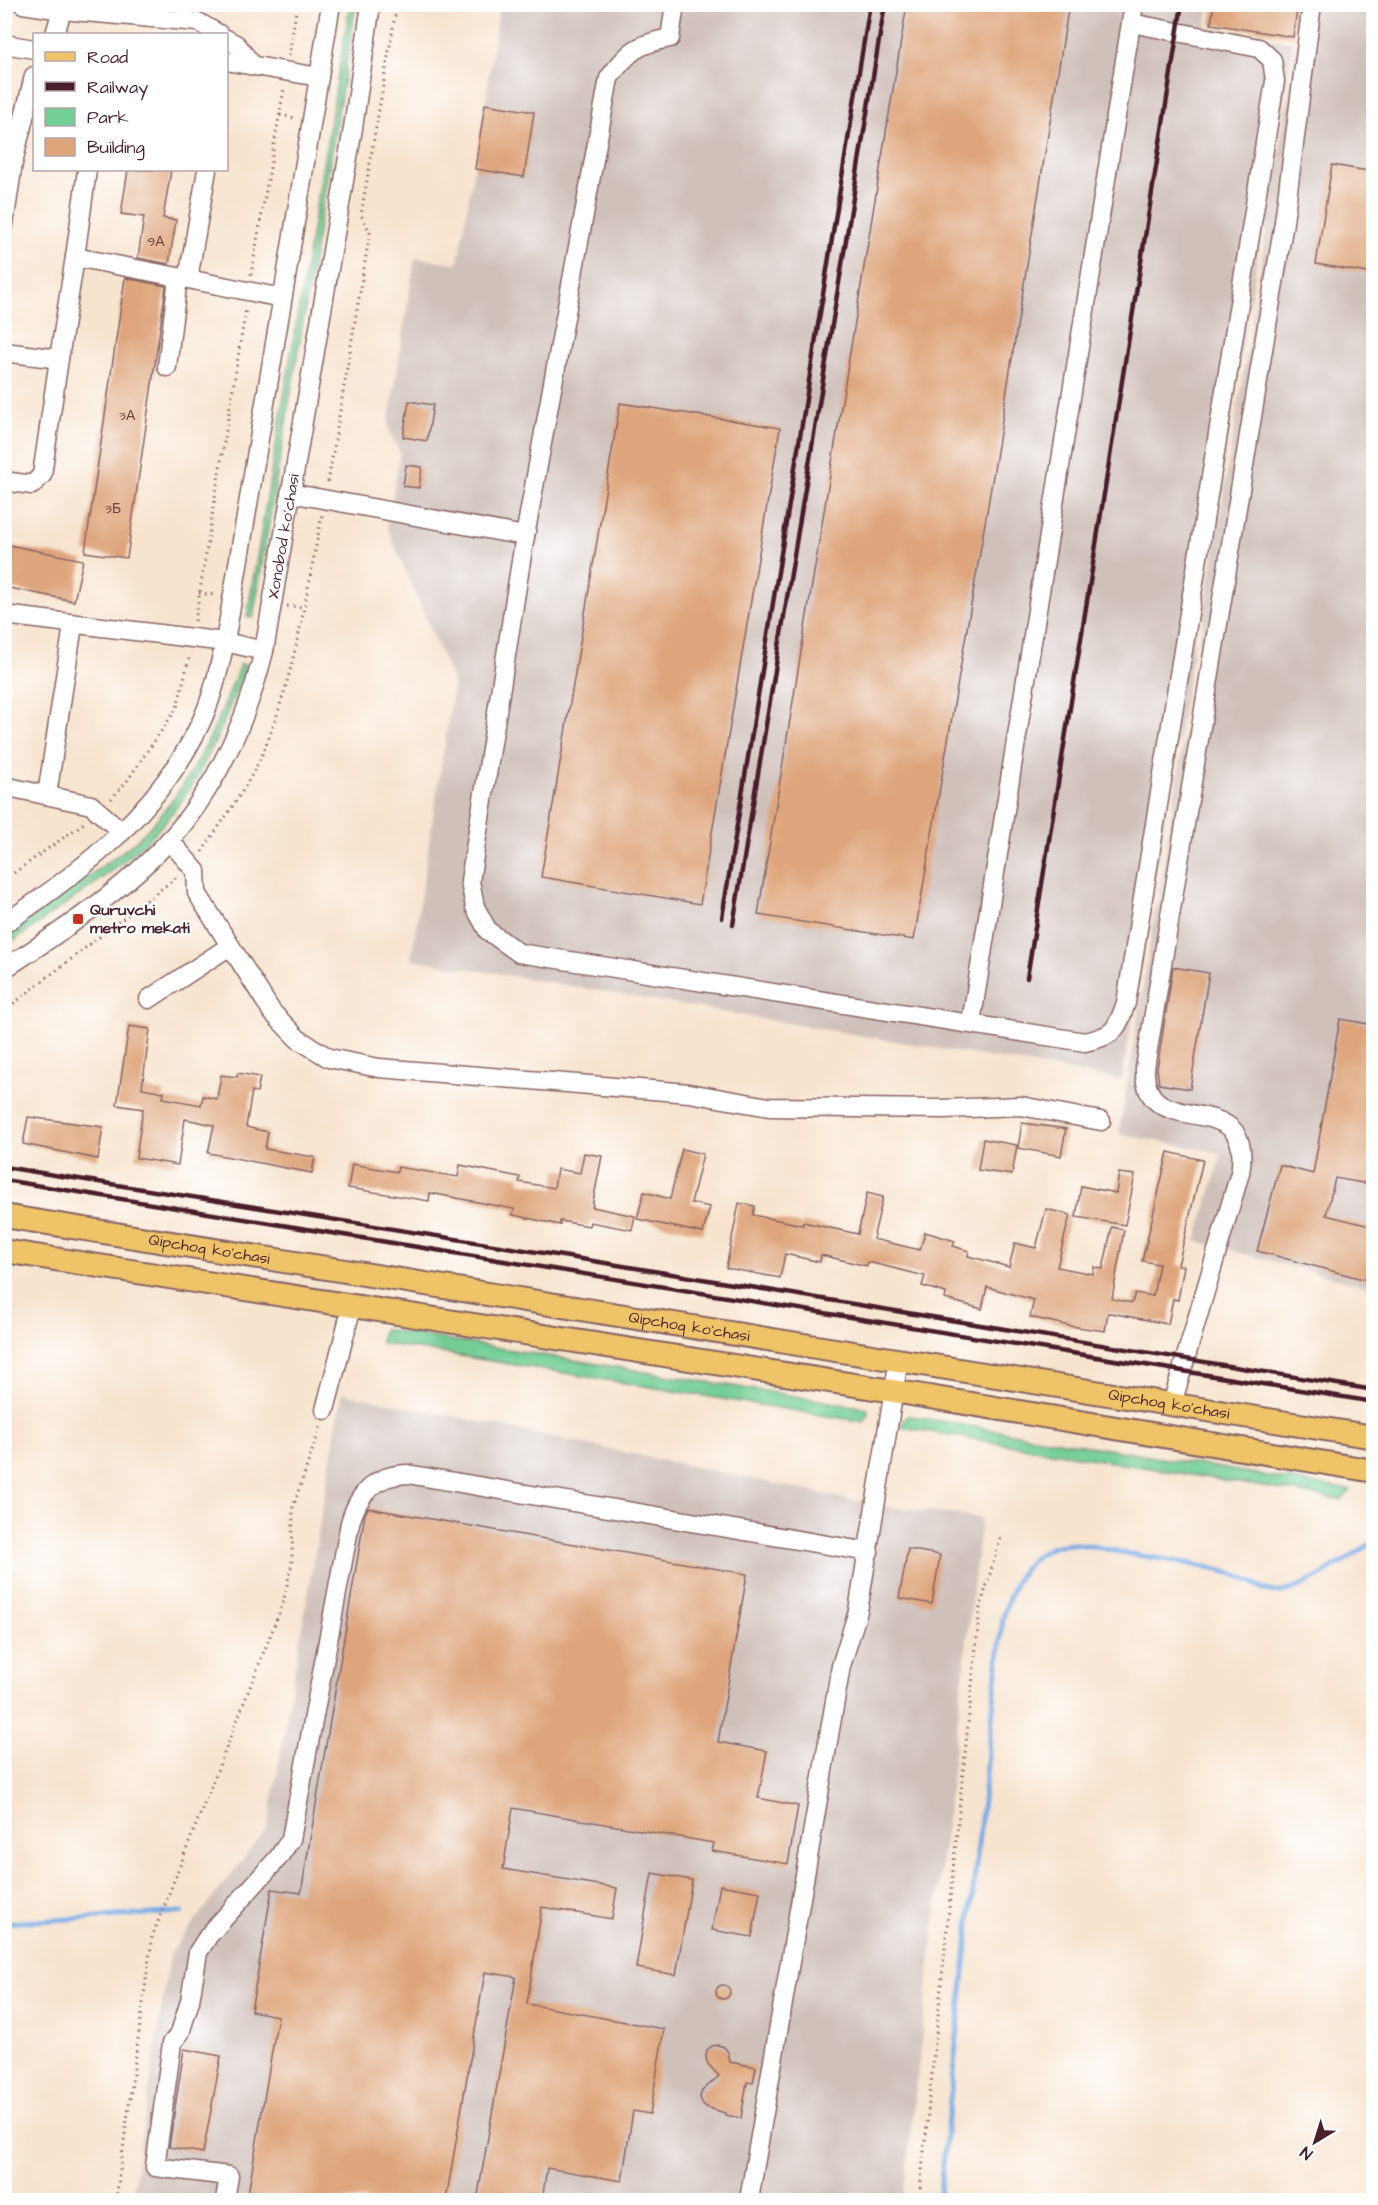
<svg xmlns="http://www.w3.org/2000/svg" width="1378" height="2205" font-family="'Architects Daughter',sans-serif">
  <rect width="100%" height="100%" fill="#fff"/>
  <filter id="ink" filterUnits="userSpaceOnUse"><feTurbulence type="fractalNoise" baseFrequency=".0167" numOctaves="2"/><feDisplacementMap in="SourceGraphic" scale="12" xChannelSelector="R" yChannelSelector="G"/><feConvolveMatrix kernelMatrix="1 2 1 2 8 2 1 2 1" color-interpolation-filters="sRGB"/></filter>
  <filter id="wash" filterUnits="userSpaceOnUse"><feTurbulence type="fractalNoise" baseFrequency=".008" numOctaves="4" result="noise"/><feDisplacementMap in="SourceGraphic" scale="24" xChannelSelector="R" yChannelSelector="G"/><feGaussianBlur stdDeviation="1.35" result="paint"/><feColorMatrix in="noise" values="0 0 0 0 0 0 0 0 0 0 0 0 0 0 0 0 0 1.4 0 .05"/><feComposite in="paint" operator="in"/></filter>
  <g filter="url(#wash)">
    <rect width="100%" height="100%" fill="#f7e4cf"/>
    <g fill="#cfc0ba">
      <polygon points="1209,4 1206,27 1293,42 1122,1080 411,959 454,684 387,527 400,454 388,427 415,258 458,263 485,104 498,12 454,5"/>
      <polygon points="1220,4 1373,5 1373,1288 1196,1241 1222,1153 1119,1134 1301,19"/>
      <polygon points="342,1393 876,1505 981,1518 903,2200 132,2200 170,1953 268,1827"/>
    </g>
    <g fill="#73ce95" stroke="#5e7660" stroke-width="1.5">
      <polygon points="350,5 356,5 253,618 247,617"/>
      <path d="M240 664 246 665C222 730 195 799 141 846 99 884 50 914 5 947V938C33 917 61 896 89 876 105 864 122 853 137 840 188 792 217 729 240 664Z"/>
      <polygon points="383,1329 867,1408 869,1414 864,1422 381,1343"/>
      <polygon points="908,1416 916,1417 1351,1490 1342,1500 901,1427 904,1420"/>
    </g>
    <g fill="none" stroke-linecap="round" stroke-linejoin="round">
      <g stroke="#77abe4" stroke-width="5">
        <polyline points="4,1923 182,1912"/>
        <path d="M939 2200 1003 1618C1009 1593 1021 1563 1046 1550 1055 1545 1066 1544 1077 1544 1095 1546 1113 1551 1131 1554 1166 1560 1206 1565 1239 1576 1254 1581 1264 1594 1281 1592 1305 1590 1351 1555 1374 1542"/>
      </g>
    </g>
    <g id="blocks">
      <g fill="#dea57b">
        <polygon points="907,4 1069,4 995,464 914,940 758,915"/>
        <polygon points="1214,4 1298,4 1293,37 1211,24"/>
        <polygon points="485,104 534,112 524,177 475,169"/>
        <polygon points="1332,165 1374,172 1374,274 1316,264"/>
        <polygon points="128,170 171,170 163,218 176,220 169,264 138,258 144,217 121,214"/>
        <polygon points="125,278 166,286 127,558 85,552"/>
        <polygon points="409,401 433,405 427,441 403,437"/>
        <polygon points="620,403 780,428 700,904 541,877"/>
        <polygon points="406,465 422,467 419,488 403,486"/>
        <polygon points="4,544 83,560 74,601 4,587"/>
        <polygon points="1173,967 1209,973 1190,1089 1159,1084 1157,1069"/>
        <polygon points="1340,1019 1374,1025 1374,1185 1335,1178 1326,1215 1374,1227 1374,1282 1257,1251 1280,1165 1313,1174"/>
        <polygon points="129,1026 150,1029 142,1088 164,1092 163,1098 201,1105 203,1096 217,1099 221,1075 237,1077 238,1073 260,1077 257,1092 252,1091 246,1127 268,1132 265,1149 315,1157 312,1173 208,1153 214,1125 185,1119 178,1165 136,1158 143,1109 117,1105"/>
        <polygon points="28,1117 103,1127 98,1159 23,1144"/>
        <polygon points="1022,1123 1066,1129 1061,1156 1018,1148"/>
        <polygon points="983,1139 1017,1145 1012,1175 978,1170"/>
        <polygon points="682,1149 703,1154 691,1203 710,1207 703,1233 637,1219 644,1192 670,1199"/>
        <polygon points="1168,1152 1203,1160 1178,1265 1184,1266 1178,1300 1173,1299 1168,1324 1111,1313 1108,1313 1105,1331 1070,1326 1030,1317 1034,1300 987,1287 982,1309 945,1299 946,1293 922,1286 925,1276 868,1262 867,1266 821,1255 820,1262 785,1254 780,1278 726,1268 739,1203 755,1206 753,1215 803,1225 803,1222 858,1234 867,1193 883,1197 873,1239 920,1250 925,1232 955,1241 953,1246 969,1251 968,1256 1009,1267 1015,1243 1036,1248 1046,1209 1070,1215 1057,1267 1093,1274 1094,1267 1103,1269 1112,1227 1124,1230 1112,1299 1132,1303 1135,1293 1153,1296 1159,1264 1142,1261"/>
        <polygon points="584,1153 602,1156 592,1207 635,1216 632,1230 590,1222 589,1226 560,1221 560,1225 513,1215 514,1209 430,1193 429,1201 348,1188 352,1164 397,1172 398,1167 458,1177 460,1165 520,1177 519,1182 554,1188 557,1169 580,1173"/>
        <polygon points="1119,1173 1135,1175 1125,1225 1076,1217 1081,1186 1116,1193"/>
        <polygon points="368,1508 747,1574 718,1742 767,1751 758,1798 798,1806 788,1864 712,1851 714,1843 513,1808 503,1869 617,1888 612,1919 542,1907 527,2004 664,2029 650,2114 633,2111 622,2181 547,2168 542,2200 477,2200 516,1977 485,1972 446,2200 247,2200 278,2016 251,2011 272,1889 301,1893 365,1514"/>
        <polygon points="908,1549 940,1555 932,1604 899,1598"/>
        <polygon points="652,1873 692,1880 676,1975 636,1968"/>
        <polygon points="720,1885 760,1892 752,1937 712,1930"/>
        <circle cx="723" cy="1992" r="7"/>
        <polygon points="718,2045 724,2047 728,2052 730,2062 756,2067 753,2083 747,2082 741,2118 725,2115 725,2113 706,2107 702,2103 700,2097 702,2091 719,2076 707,2063 706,2056 707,2050 712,2046"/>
        <polygon points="184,2049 221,2056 203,2153 169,2147"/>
      </g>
    </g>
  </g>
  <g filter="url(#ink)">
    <use href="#blocks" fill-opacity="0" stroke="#876464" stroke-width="1.5"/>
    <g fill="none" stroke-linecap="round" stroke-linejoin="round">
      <defs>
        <g id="minor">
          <polyline points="23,4 62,10 198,22 219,34"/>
          <path d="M675 4 670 38C637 44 629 51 609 78L525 536 470 881 475 907 488 931 519 953 1085 1042C1115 1035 1116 1031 1126 1003L1275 81 1272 60 1259 48 1131 23"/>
          <polyline points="55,34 62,10"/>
          <polyline points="226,39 237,45 253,66"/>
          <polyline points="4,44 34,49"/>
          <polyline points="226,61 319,77"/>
          <polyline points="4,224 13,163 34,76"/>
          <polyline points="75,257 87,170"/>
          <polyline points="188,279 282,298"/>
          <polyline points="4,352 59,359 75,257 188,279 207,170"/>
          <polyline points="167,367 178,278"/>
          <polyline points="4,481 32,485 42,475 59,359"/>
          <polyline points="290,493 525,536"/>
          <polyline points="4,615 225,642 264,651"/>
          <polyline points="4,786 91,805 122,832"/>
          <polyline points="47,795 73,625"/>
          <polyline points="169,840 196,871 197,893 272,1012 298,1039 329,1058 379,1068 689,1093 769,1107 942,1109 1021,1106 1101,1121"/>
          <path d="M4 924C85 869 160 811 202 720 213 696 219 668 225 642 260 429 297 217 331 4"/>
          <path id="s1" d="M4 969C64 930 140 879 184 823 223 772 249 712 264 651L353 128 371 4"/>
          <polyline points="149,999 230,946"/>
          <polyline points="971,1023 1134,4"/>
          <path d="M1172 1404 1240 1173C1256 1081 1142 1146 1145 1068L1284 222 1312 4"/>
          <polyline points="325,1410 352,1306"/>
          <path d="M225 2200 229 2176 155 2167 172 2043 180 2033 190 2001 198 1952 209 1935 278 1858 291 1839 350 1523C358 1494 375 1475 407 1474L869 1552"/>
          <polyline points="749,2200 841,1666 858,1611 899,1359"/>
        </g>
        <g id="major">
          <path id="s2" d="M4 1216 1374 1437"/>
          <polyline points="4,1251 893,1391 1374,1471"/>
        </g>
      </defs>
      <use href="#minor" stroke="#876464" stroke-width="21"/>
      <use href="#major" stroke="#876464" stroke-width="26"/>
      <g stroke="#876464" stroke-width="3" stroke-dasharray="1.5 4.5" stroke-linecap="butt">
        <polyline points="289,56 297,4"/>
        <polyline points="280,115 294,118"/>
        <polyline points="251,275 284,89"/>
        <polyline points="328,482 370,232 361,215 397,4"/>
        <polyline points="199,593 215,595"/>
        <polyline points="287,606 304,607"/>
        <polyline points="195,621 246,308"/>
        <polyline points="111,799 127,781 177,708 190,654"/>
        <path d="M202 852C223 819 249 786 264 750 295 675 306 594 322 515"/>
        <polyline points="4,880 84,823"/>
        <polyline points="4,1011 178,876"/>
        <polyline points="116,2200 152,1937 283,1603 292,1563 293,1507 321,1425"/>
        <polyline points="919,2200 980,1608 1001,1536"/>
      </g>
      <use href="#minor" stroke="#fff" stroke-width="18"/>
      <use href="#major" stroke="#efc469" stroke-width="22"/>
      <g stroke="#4a1f2b" stroke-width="4.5">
        <polyline points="722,918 870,4"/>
        <polyline points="733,925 885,4"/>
        <polyline points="1027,978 1182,4"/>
        <polyline points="4,1167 581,1259 1374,1390"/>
        <polyline points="4,1180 1374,1402"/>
      </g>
    </g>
  </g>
  <rect fill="#c8321e" stroke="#fff" stroke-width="2" x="72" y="913" width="12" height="12" rx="3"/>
  <g text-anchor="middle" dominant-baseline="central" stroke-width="4.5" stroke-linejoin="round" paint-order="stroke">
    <g font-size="14" fill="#6f403f">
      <text x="156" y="242">9А</text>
      <text x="127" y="416">3А</text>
      <text x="113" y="509">3Б</text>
    </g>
    <g font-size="16" fill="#4a1f2b" stroke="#fff">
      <text stroke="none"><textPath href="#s1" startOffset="540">Xonobod ko'chasi</textPath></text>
      <text stroke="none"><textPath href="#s2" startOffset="208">Qipchoq ko'chasi</textPath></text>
      <text stroke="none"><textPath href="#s2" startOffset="694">Qipchoq ko'chasi</textPath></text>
      <text stroke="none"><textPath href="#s2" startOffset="1180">Qipchoq ko'chasi</textPath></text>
    </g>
    <g font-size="16" font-weight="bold" fill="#4a1f2b" stroke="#fff" text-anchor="start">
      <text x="90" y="910">Quruvchi<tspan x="90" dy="18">metro mekati</tspan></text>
    </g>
  </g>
  <rect width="1378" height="2205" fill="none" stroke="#fff" stroke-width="24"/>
  <rect x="33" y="33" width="195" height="138" fill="#ffffff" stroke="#b7a5aa" stroke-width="1.5"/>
  <rect x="45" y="52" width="30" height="9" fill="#efc469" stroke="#b7a5aa" stroke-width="1.5"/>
  <text x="87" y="63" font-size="18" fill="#4a1f2b">Road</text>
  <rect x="45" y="82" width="30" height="9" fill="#4a1f2b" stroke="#b7a5aa" stroke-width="1.5"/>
  <text x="87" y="93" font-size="18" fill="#4a1f2b">Railway</text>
  <rect x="45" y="108" width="30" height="18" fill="#73ce95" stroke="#b7a5aa" stroke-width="1.5"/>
  <text x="87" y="123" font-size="18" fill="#4a1f2b">Park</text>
  <rect x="45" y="138" width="30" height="18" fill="#dea57b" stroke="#b7a5aa" stroke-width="1.5"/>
  <text x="87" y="153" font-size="18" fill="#4a1f2b">Building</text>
  <g transform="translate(1315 2142) rotate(218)" stroke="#ffffff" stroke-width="4.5" paint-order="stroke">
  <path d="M0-4.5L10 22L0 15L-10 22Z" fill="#4a1f2b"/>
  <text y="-9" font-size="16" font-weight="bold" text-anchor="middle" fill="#4a1f2b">N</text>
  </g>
</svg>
